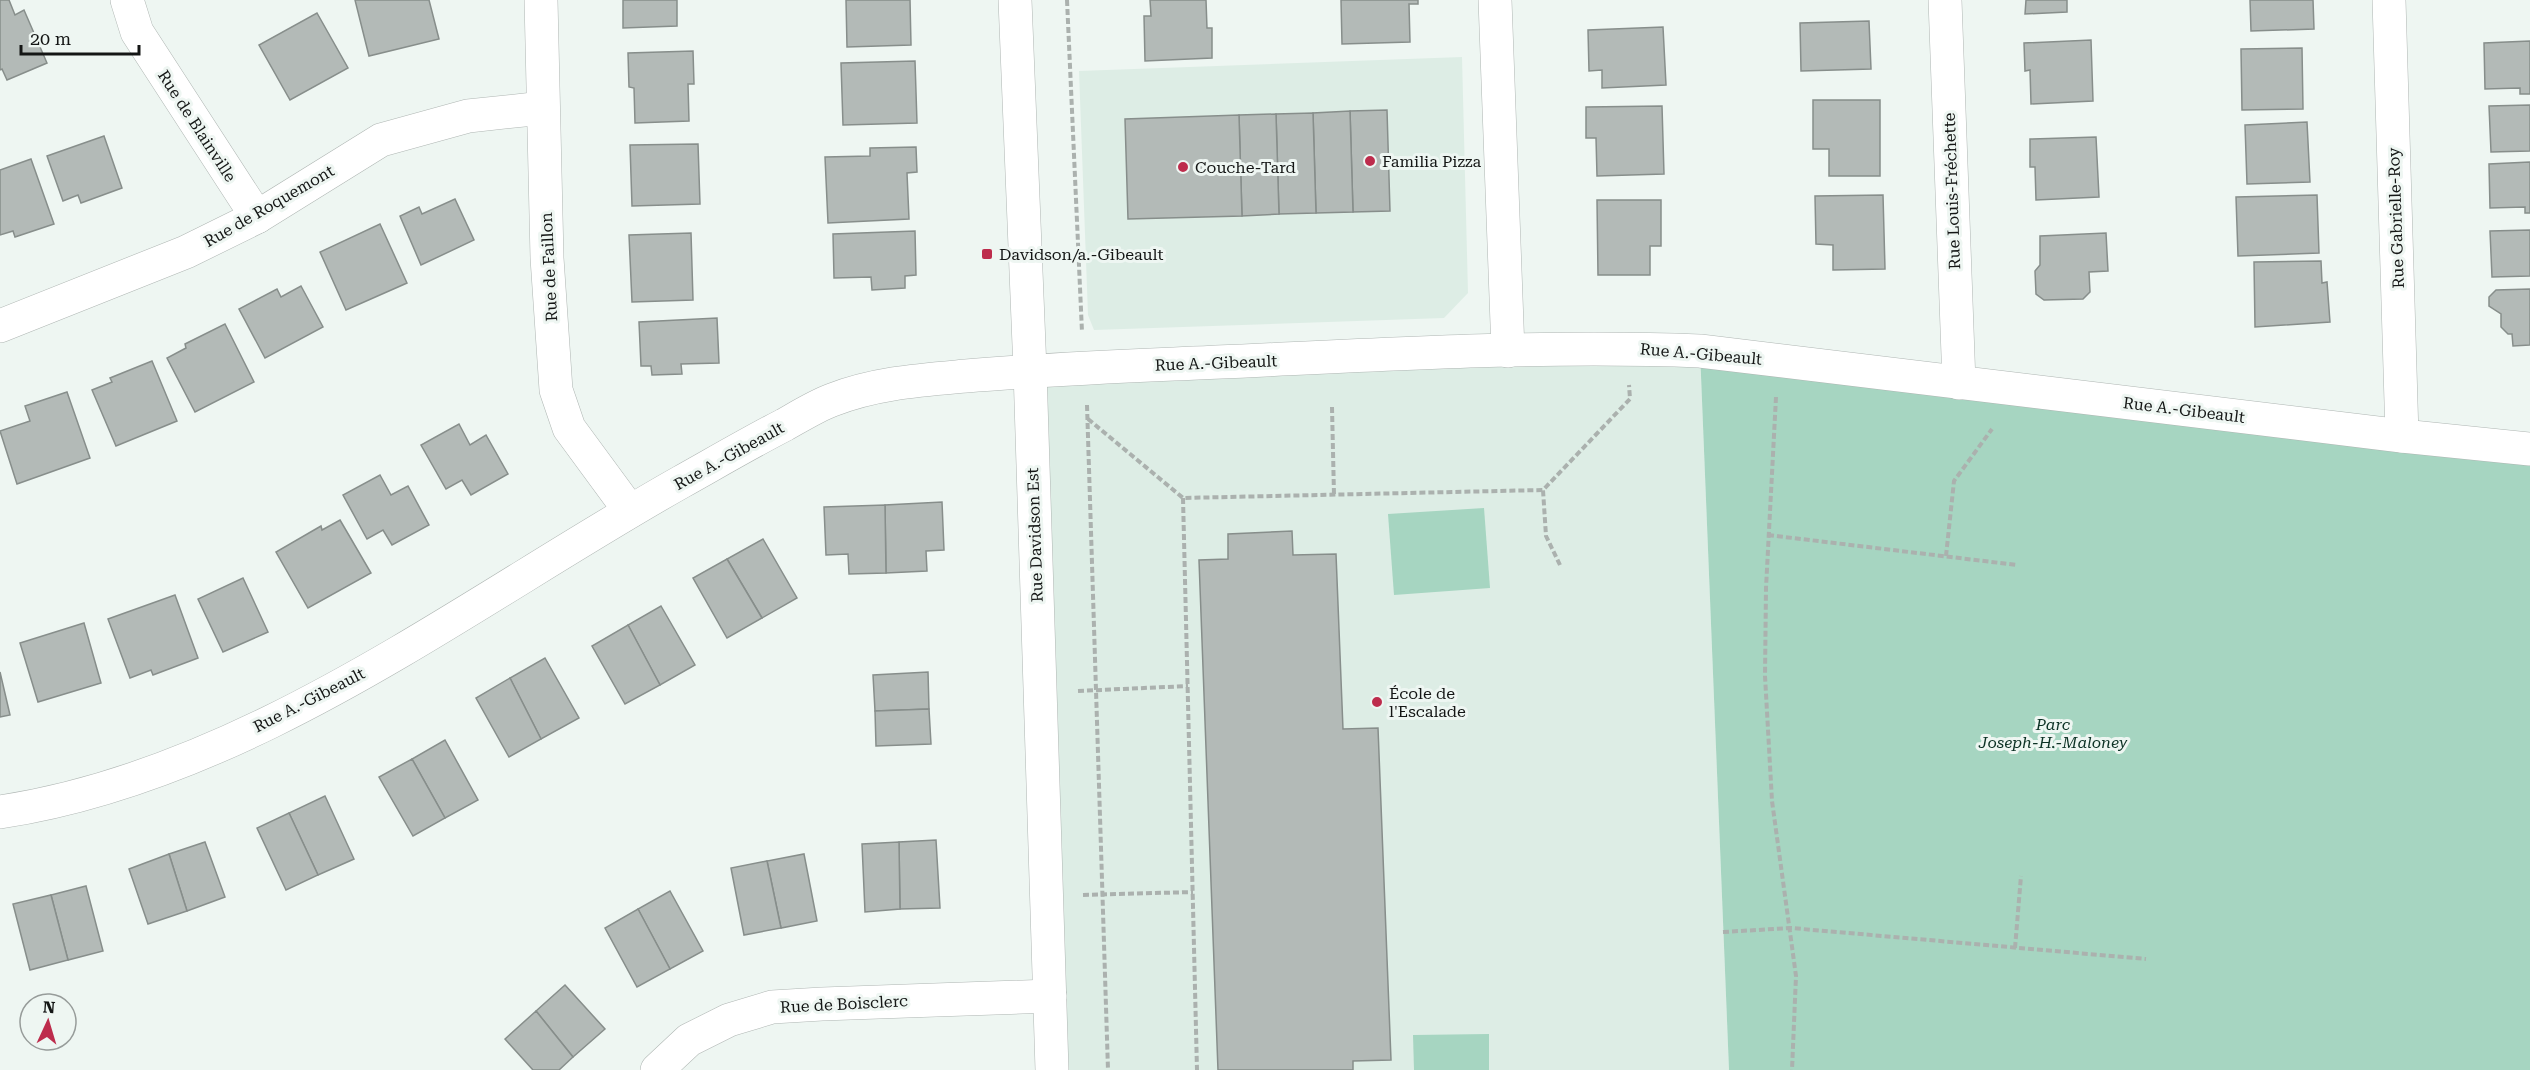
<svg xmlns="http://www.w3.org/2000/svg" width="2530" height="1070" font-family="'Roboto Serif',serif">
  <rect width="100%" height="100%" fill="#eef6f2"/>
  <g fill="#ddede5">
    <polygon points="1462,57 1468,293 1444,318 1094,330 1088,315 1079,71"/>
    <polygon points="1700,351 1729,1070 1052,1070 1030,370"/>
  </g>
  <g fill="#a6d5c1">
    <polygon points="1700,351 2530,449 2530,1070 1729,1070"/>
    <polygon points="1484,508 1490,588 1394,595 1388,514"/>
    <polygon points="1489,1034 1489,1070 1414,1070 1413,1035"/>
  </g>
  <g fill="#b3bab7" stroke="#878e8b" stroke-width="1.5">
    <polygon points="0,0 9,0 15,15 24,10 47,63 7,80 2,69 0,70"/>
    <polygon points="355,0 429,0 439,39 369,56"/>
    <polygon points="623,0 677,0 677,26 623,28"/>
    <polygon points="846,0 910,0 911,45 847,47"/>
    <polygon points="1150,0 1206,0 1207,28 1212,28 1212,58 1145,61 1144,16 1151,16"/>
    <polygon points="1341,0 1418,0 1418,4 1409,4 1410,42 1342,44"/>
    <polygon points="2026,0 2067,0 2067,12 2025,14"/>
    <polygon points="2250,0 2313,0 2314,29 2251,31"/>
    <polygon points="317,13 348,68 290,100 259,45"/>
    <polygon points="1869,21 1871,69 1801,71 1800,23"/>
    <polygon points="1663,27 1666,85 1602,88 1602,70 1589,71 1588,30"/>
    <polygon points="2091,40 2093,101 2031,104 2030,70 2025,71 2024,43"/>
    <polygon points="2530,41 2530,94 2520,94 2520,88 2485,89 2484,43"/>
    <polygon points="2302,48 2303,109 2242,110 2241,49"/>
    <polygon points="693,51 694,84 688,84 689,121 635,123 634,88 629,87 628,53"/>
    <polygon points="915,61 917,123 843,125 841,63"/>
    <polygon points="1813,100 1880,100 1880,176 1829,176 1829,149 1813,149"/>
    <polygon points="2530,105 2530,151 2491,152 2489,106"/>
    <polygon points="1662,106 1664,174 1597,176 1596,138 1586,138 1586,107"/>
    <polygon points="1387,110 1390,211 1353,212 1350,111"/>
    <polygon points="1350,111 1353,212 1316,213 1313,113"/>
    <polygon points="1313,113 1316,213 1279,214 1276,114"/>
    <polygon points="1276,114 1279,214 1242,216 1239,115"/>
    <polygon points="1239,115 1242,216 1128,219 1125,119"/>
    <polygon points="2307,122 2310,182 2247,184 2245,125"/>
    <polygon points="104,136 122,188 81,203 78,195 63,201 47,156"/>
    <polygon points="2096,137 2099,197 2036,200 2035,167 2030,167 2030,139"/>
    <polygon points="698,144 700,204 632,206 630,145"/>
    <polygon points="916,147 917,172 907,173 909,219 828,223 825,157 870,156 870,148"/>
    <polygon points="31,159 54,224 15,237 13,231 0,235 0,170"/>
    <polygon points="2530,162 2530,213 2525,213 2525,207 2490,208 2489,164"/>
    <polygon points="1883,195 1885,269 1833,270 1833,245 1816,244 1815,196"/>
    <polygon points="2317,195 2319,253 2238,256 2236,197"/>
    <polygon points="455,199 474,240 421,265 400,216 419,207 422,214"/>
    <polygon points="1597,200 1661,200 1661,246 1650,246 1650,275 1598,275"/>
    <polygon points="380,224 407,283 346,310 320,252"/>
    <polygon points="2530,230 2530,276 2492,277 2490,231"/>
    <polygon points="915,231 916,275 905,276 905,288 872,290 871,277 834,278 833,234"/>
    <polygon points="691,233 693,300 632,302 629,235"/>
    <polygon points="2106,233 2108,271 2089,272 2090,292 2083,299 2044,300 2036,294 2035,271 2040,265 2040,236"/>
    <polygon points="2321,261 2322,283 2327,282 2330,322 2255,327 2254,262"/>
    <polygon points="301,286 323,327 265,358 239,309 277,289 281,297"/>
    <polygon points="2530,289 2530,345 2513,346 2512,334 2508,334 2501,327 2501,314 2489,306 2489,297 2496,290"/>
    <polygon points="717,318 719,363 681,364 682,374 652,375 651,366 641,366 639,322"/>
    <polygon points="225,324 254,382 195,412 167,358 186,348 185,344"/>
    <polygon points="152,361 177,421 116,446 92,390 112,382 110,378"/>
    <polygon points="67,392 90,458 17,484 0,431 30,421 25,406"/>
    <polygon points="459,424 470,445 486,435 508,474 471,495 462,480 446,489 421,445"/>
    <polygon points="380,475 391,495 408,486 429,525 392,545 383,530 367,539 343,495"/>
    <polygon points="942,502 944,550 926,551 927,571 886,573 885,505"/>
    <polygon points="885,505 886,573 849,574 848,554 826,555 824,507"/>
    <polygon points="340,520 371,573 308,608 276,552 321,526 322,530"/>
    <polygon points="1292,531 1293,555 1336,554 1343,729 1378,728 1391,1060 1353,1061 1353,1070 1218,1070 1199,560 1228,559 1228,534"/>
    <polygon points="763,539 797,598 762,618 727,559"/>
    <polygon points="727,559 762,618 727,638 693,578"/>
    <polygon points="243,578 268,632 223,652 198,599"/>
    <polygon points="175,595 198,658 153,675 151,670 130,678 108,619"/>
    <polygon points="661,606 695,665 660,685 628,625"/>
    <polygon points="84,623 101,683 38,702 20,643"/>
    <polygon points="628,625 660,685 625,704 592,646"/>
    <polygon points="545,658 579,718 541,739 510,678"/>
    <polygon points="0,672 10,715 0,717"/>
    <polygon points="928,672 929,709 875,711 873,675"/>
    <polygon points="510,678 541,739 509,757 476,698"/>
    <polygon points="929,709 931,744 876,746 875,711"/>
    <polygon points="445,740 478,800 445,818 412,759"/>
    <polygon points="412,759 445,818 413,836 379,777"/>
    <polygon points="325,796 354,859 318,875 289,813"/>
    <polygon points="289,813 318,875 286,890 257,828"/>
    <polygon points="936,840 940,908 900,909 899,842"/>
    <polygon points="205,842 225,897 187,911 169,854"/>
    <polygon points="899,842 900,909 865,912 862,844"/>
    <polygon points="169,854 187,911 148,924 129,869"/>
    <polygon points="804,854 817,921 781,928 767,861"/>
    <polygon points="767,861 781,928 744,935 731,868"/>
    <polygon points="86,886 103,951 68,960 51,895"/>
    <polygon points="670,891 703,951 670,969 638,909"/>
    <polygon points="51,895 68,960 30,970 13,904"/>
    <polygon points="638,909 670,969 637,987 605,928"/>
    <polygon points="565,985 605,1029 573,1057 536,1011"/>
    <polygon points="536,1011 573,1057 559,1070 533,1070 505,1039"/>
  </g>
  <g fill="none" stroke-linecap="round" stroke-linejoin="round">
    <defs>
      <g id="minor">
        <polyline points="127,0 137,32 257,217"/>
        <polyline points="541,0 547,258 556,390 569,428 630,511"/>
        <polyline points="1495,0 1508,351"/>
        <polyline points="1945,0 1959,383"/>
        <polyline points="2389,0 2402,436"/>
        <polyline points="0,326 186,252 257,217 381,140 468,116 543,108"/>
        <path d="M0 812C250 774 466 603 681 482 715 463 749 443 784 425 800 416 816 406 832 400 875 383 921 380 966 376 1035 370 1104 367 1174 364 1349 357 1525 344 1700 351L2402 436 2530 449"/>
        <polyline points="657,1070 689,1040 729,1020 772,1007 822,1004 1050,996"/>
      </g>
      <polyline id="tertiary" points="1015,0 1030,370 1052,1070"/>
    </defs>
    <use href="#minor" stroke="#afb6b3" stroke-width="34"/>
    <use href="#tertiary" stroke="#afb6b3" stroke-width="34"/>
    <g stroke="#abb1ae" stroke-width="4" stroke-dasharray="6 3" stroke-linecap="butt">
      <polyline points="1067,0 1082,332"/>
      <polyline points="1776,397 1766,588 1765,676 1772,801 1796,976 1792,1070"/>
      <polyline points="1087,405 1108,1070"/>
      <polyline points="1332,407 1334,495"/>
      <polyline points="1088,419 1183,498 1543,490"/>
      <polyline points="1183,498 1197,1070"/>
      <polyline points="1768,535 2017,565"/>
      <polyline points="1946,556 1954,481 1992,429"/>
      <polyline points="1560,565 1546,536 1543,490 1630,399 1629,385"/>
      <polyline points="1078,691 1188,686"/>
      <polyline points="1083,895 1193,892"/>
      <polyline points="1723,932 1791,928 2146,959"/>
      <polyline points="2015,948 2021,876"/>
    </g>
    <use href="#minor" stroke="#fff" stroke-width="33"/>
    <use href="#tertiary" stroke="#fff" stroke-width="33"/>
  </g>
  <g fill="#bd2c4c" stroke="#eef6f2" stroke-width="2">
    <circle cx="1370" cy="161" r="6"/>
    <circle cx="1183" cy="167" r="6"/>
    <rect x="981" y="248" width="12" height="12" rx="3"/>
    <circle cx="1377" cy="702" r="6"/>
  </g>
  <g text-anchor="middle" dominant-baseline="central" stroke-width="6" stroke-linejoin="round" paint-order="stroke">
    <g font-size="16" fill="#141615" stroke="#eef6f2">
      <text transform="translate(197 126) rotate(57)">Rue de Blainville</text>
      <text transform="translate(1952 191) rotate(-92)">Rue Louis-Fréchette</text>
      <text transform="translate(269 206) rotate(-30)">Rue de Roquemont</text>
      <text transform="translate(2396 218) rotate(-92)">Rue Gabrielle-Roy</text>
      <text transform="translate(549 267) rotate(-93)">Rue de Faillon</text>
      <text transform="translate(1701 354) rotate(5)">Rue A.-Gibeault</text>
      <text transform="translate(1216 363) rotate(-2)">Rue A.-Gibeault</text>
      <text transform="translate(2184 410) rotate(7)">Rue A.-Gibeault</text>
      <text transform="translate(729 456) rotate(-29)">Rue A.-Gibeault</text>
      <text transform="translate(1035 535) rotate(-92)">Rue Davidson Est</text>
      <text transform="translate(309 700) rotate(-27)">Rue A.-Gibeault</text>
      <text transform="translate(844 1004) rotate(-3)">Rue de Boisclerc</text>
    </g>
    <g font-size="16" fill="#141615" stroke="#eef6f2" text-anchor="start">
      <text x="1382" y="161">Familia Pizza</text>
      <text x="1195" y="167">Couche-Tard</text>
      <text x="999" y="254">Davidson/a.-Gibeault</text>
      <text x="1389" y="693">École de<tspan x="1389" dy="18">l'Escalade</tspan></text>
    </g>
    <g font-size="16" font-style="italic" fill="#0c3225" stroke="#eef6f2">
      <text x="2053" y="724">Parc<tspan x="2053" dy="18">Joseph-H.-Maloney</tspan></text>
    </g>
  </g>
  <g transform="translate(48 1022) rotate(4)"><circle r="28" fill="#eef6f2" stroke="#979c9a" stroke-width="1.5"/>
  <path d="M0-4.5L10 22L0 15L-10 22Z" fill="#bd2c4c"/>
  <text y="-9" font-size="16" font-weight="bold" text-anchor="middle" fill="#141615">N</text>
  </g>
  <path d="M21 45v9h118v-9" fill="none" stroke="#141615" stroke-width="3"/>
  <text x="30" y="45" font-size="18" fill="#141615" stroke="#eef6f2" stroke-width="4.5" paint-order="stroke">20 m</text>
</svg>
